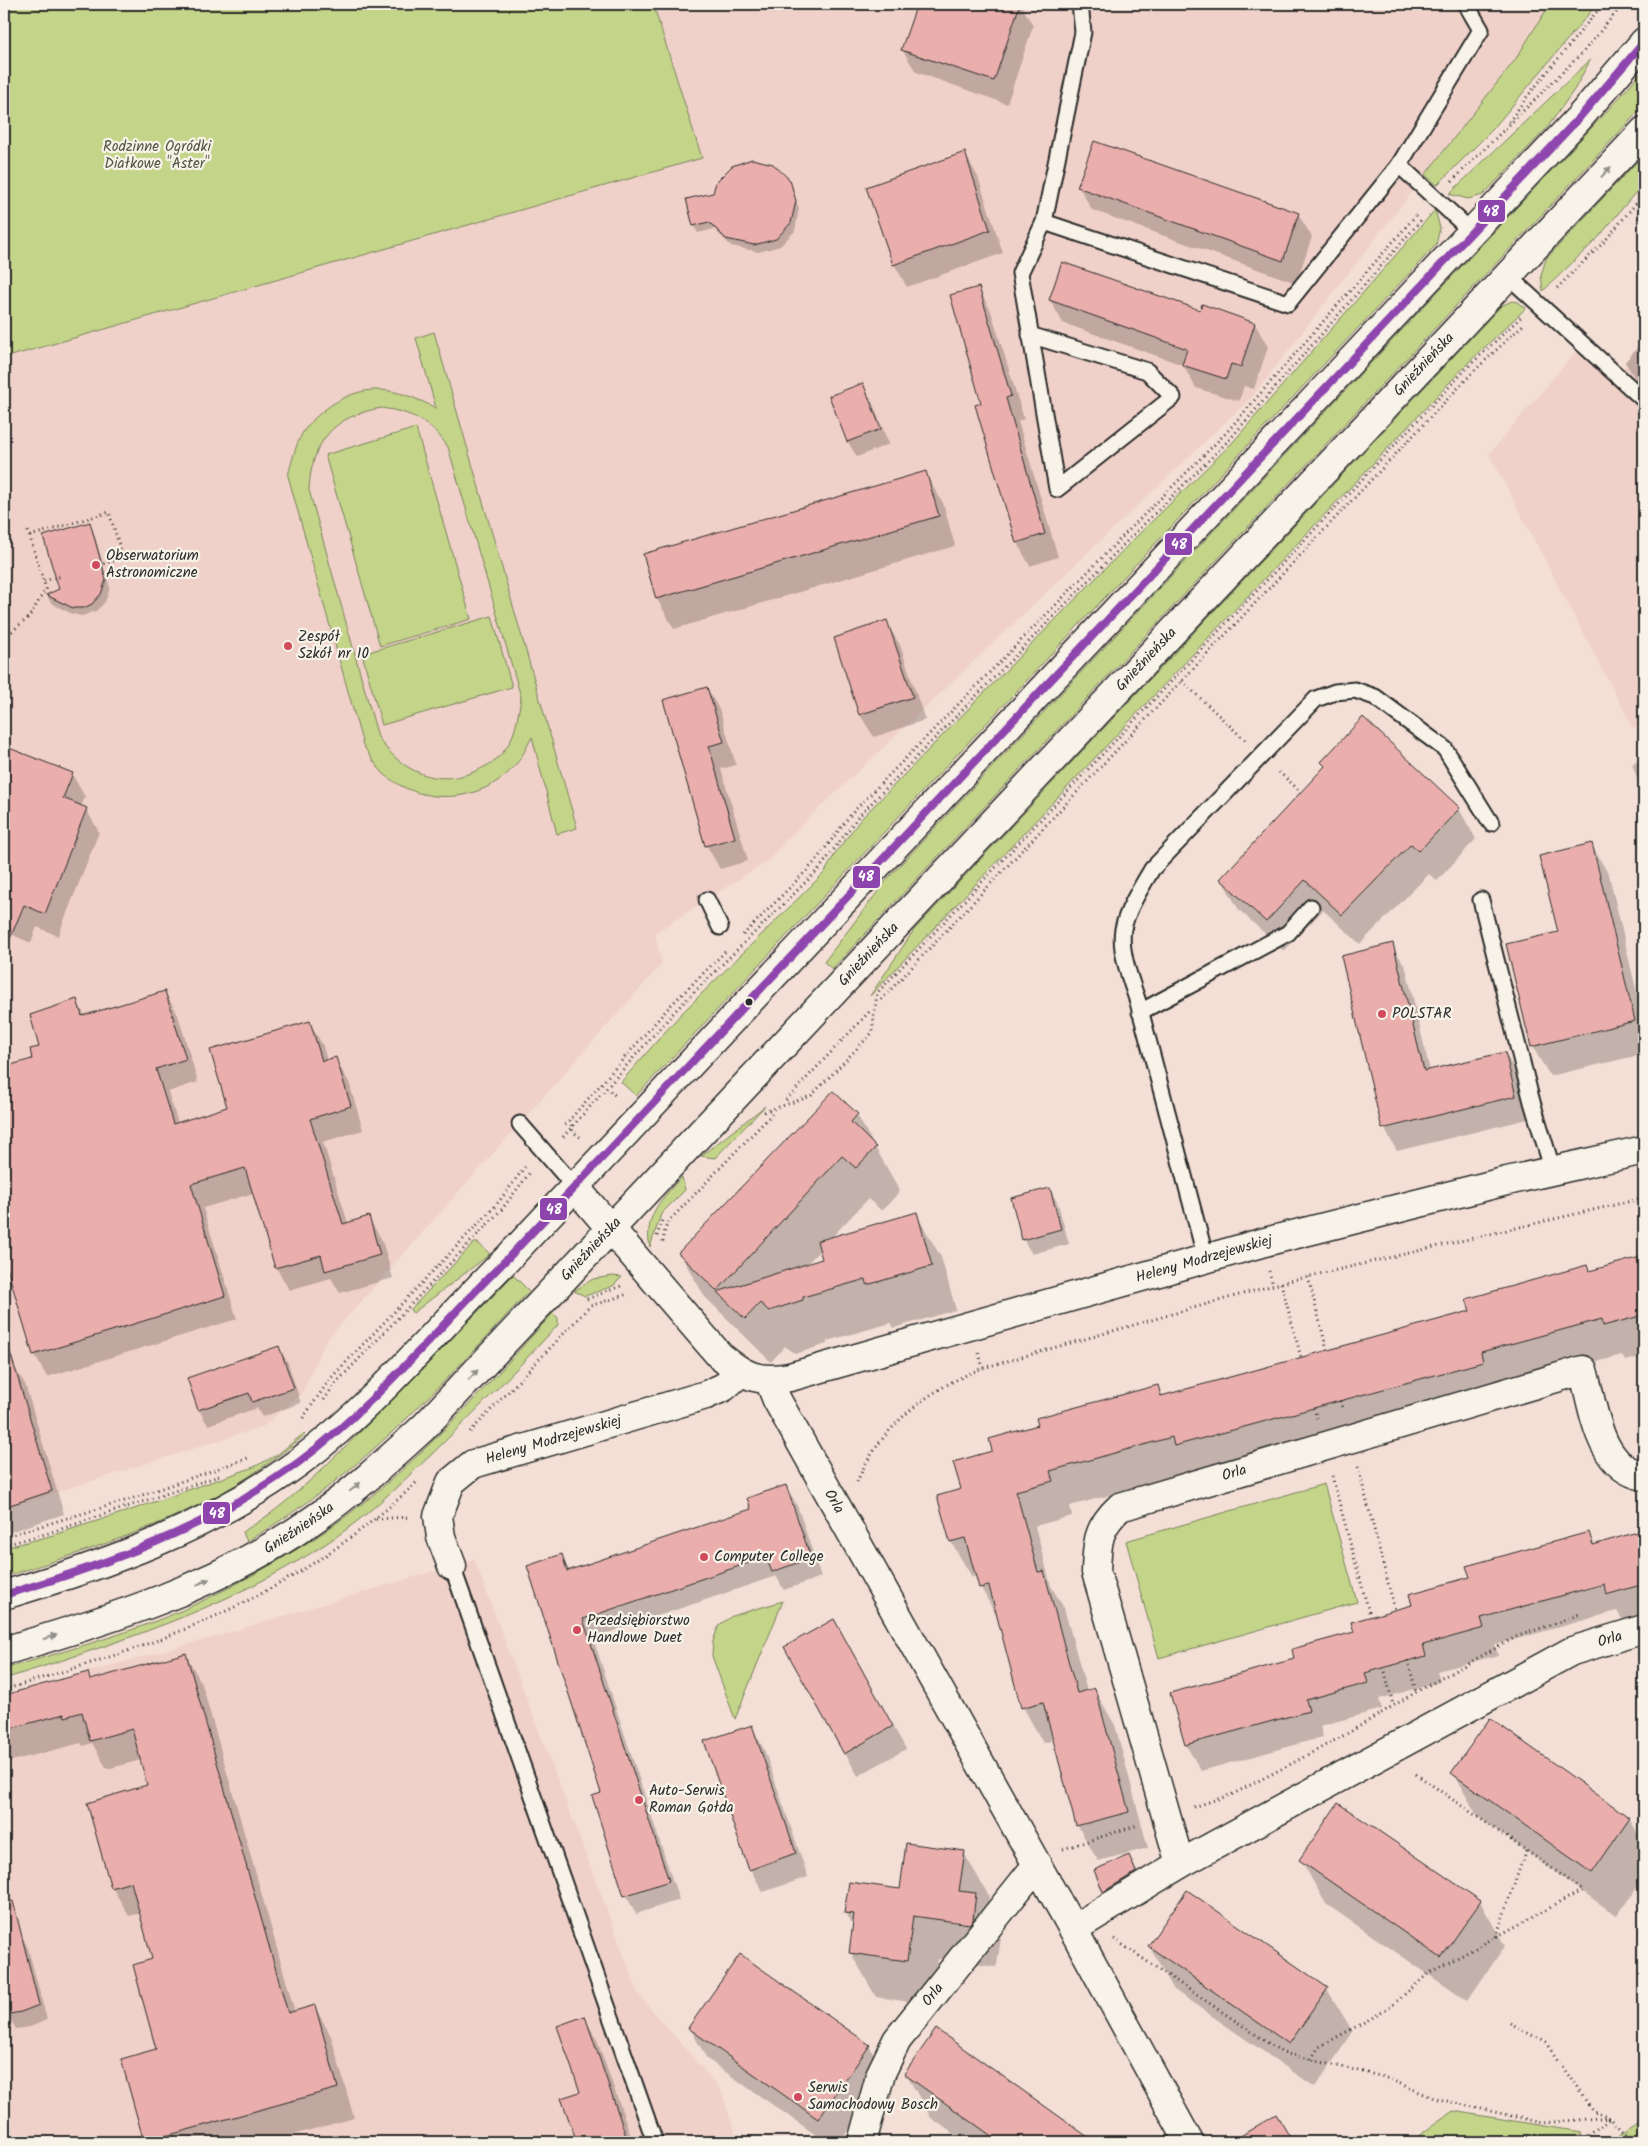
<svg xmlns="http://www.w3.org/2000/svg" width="1648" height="2146" font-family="Kalam,sans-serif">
  <rect width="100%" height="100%" fill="#f3dfd6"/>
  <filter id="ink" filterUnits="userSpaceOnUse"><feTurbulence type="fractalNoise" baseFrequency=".02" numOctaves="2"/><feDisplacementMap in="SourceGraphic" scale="10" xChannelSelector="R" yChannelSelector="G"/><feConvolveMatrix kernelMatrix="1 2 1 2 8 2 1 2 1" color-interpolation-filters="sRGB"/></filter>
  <g filter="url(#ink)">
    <g fill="#f0d1c9">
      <polygon points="653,4 1550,4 1515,60 1252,397 786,840 769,860 655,933 662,964 325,1342 302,1393 264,1426 4,1509 4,358 701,158"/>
      <polygon points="1644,339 1644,724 1633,728 1489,454 1576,351 1611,381 1627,364 1624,362"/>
      <polygon points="474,1559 639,1995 721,2090 738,2142 4,2142 4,1695 207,1639"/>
    </g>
    <g fill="#c4d58a" stroke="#78805a" fill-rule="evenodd">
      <polygon points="4,4 653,4 702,158 4,358"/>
      <polygon points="1550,4 1597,4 1492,130 1437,185 1425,175 1515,60"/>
      <polygon points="1591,59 1574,90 1547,128 1483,195 1468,199 1449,194"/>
      <polygon points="1644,69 1644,105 1628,123 832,969 824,962 889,877 1611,107"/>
      <polygon points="1644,154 1644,182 1598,238 1543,291 1541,275 1546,259"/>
      <polygon points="1435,210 1440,228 1436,245 636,1096 621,1082 680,1015 825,872 836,852 861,819 1135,538 1233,442"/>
      <polygon points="1512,301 1518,302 1526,308 1466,365 870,996 914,930 1501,306"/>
      <path d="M434 332 577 828 557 834 532 737C526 748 521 760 512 769 478 804 419 806 383 773 375 765 369 754 363 745L288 476C292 461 295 446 303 432 318 410 350 389 377 390 399 390 417 399 436 408L416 338ZM382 408C413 413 430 421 448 447L521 697C518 716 516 737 503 752 497 760 487 766 478 770 438 789 401 772 378 737L309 490C311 442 334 415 382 408Z"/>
      <polygon points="416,428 471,619 380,646 325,455"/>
      <polygon points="492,616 512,687 382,725 362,654"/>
      <polygon points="765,1106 715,1158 701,1156"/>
      <path d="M682 1177 685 1190 661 1214 650 1247C643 1216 663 1197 682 1177Z"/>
      <polygon points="474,1243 478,1243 490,1254 413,1313 410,1310"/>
      <path d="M513 1275 529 1291C443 1384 358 1478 247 1541L242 1532C283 1509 316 1475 350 1442 406 1388 459 1331 513 1275Z"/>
      <polygon points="613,1276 622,1277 613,1286 585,1296 574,1291 593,1279"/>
      <path d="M553 1313 558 1318V1325C516 1370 474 1413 431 1455 397 1487 363 1520 324 1545 225 1609 114 1644 4 1679V1669C64 1651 125 1635 183 1610 229 1589 275 1564 318 1536 407 1477 482 1391 553 1313Z"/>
      <path d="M303 1434 305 1435C275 1459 244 1482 210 1499 145 1533 73 1555 4 1577V1548L50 1536 131 1510 254 1467 277 1455Z"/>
      <polygon points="1324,1484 1357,1602 1159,1658 1126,1541"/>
      <polygon points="783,1601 735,1719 712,1656 713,1641 719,1625 732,1616"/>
      <polygon points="1453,2111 1581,2132 1570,2142 1410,2142"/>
      <polygon points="1644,2118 1644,2142 1608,2142"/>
    </g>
    <g fill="#0003" fill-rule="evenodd">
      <polygon points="918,4 1021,4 1033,26 1007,104 916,72 902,49"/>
      <polygon points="965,154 978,177 1003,253 907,287 894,264"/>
      <polygon points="789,180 799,209 795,231 780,246 759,252 731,246 714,229 698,233 694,226 687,200"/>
      <polygon points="1079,187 1298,214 1312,237 1296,283 1092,210"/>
      <polygon points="978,288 991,311 1024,419 1018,421 1058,557 1030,566 1017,543 977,406 983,404"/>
      <polygon points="1050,300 1200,312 1255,324 1268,347 1254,389 1244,386 1239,401 1196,388 1183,365 1063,323"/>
      <polygon points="1644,340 1644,390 1639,385 1625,362"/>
      <polygon points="862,384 871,399 889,444 857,457 848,442 831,397"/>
      <polygon points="925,473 943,503 955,546 674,629 657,599"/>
      <polygon points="89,523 93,530 110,588 105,602 96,611 82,616 72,614 51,603 47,596 60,589"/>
      <polygon points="886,622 900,645 925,720 874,737 860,715"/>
      <polygon points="707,688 720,711 736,765 721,769 748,861 720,869 707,846 664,701"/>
      <polygon points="4,747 72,774 85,797 81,807 86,809 99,832 58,936 37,927 31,943 4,931"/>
      <polygon points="1644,759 1644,799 1632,764"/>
      <polygon points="1459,809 1476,839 1437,881 1429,874 1360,944 1323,910 1284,951 1239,910 1222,880"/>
      <polygon points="1591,844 1609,875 1644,1023 1644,1054 1550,1076 1532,1046 1559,933"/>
      <polygon points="1392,945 1406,968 1430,1071 1505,1053 1518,1076 1528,1119 1397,1151 1384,1128"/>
      <polygon points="165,992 178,1015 198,1082 168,1092 178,1123 228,1108 310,1023 323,1046 327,1061 335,1059 349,1082 363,1130 323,1142 348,1223 368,1217 382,1240 393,1278 340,1293 331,1278 289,1290 276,1267 254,1193 203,1208 237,1319 47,1377 34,1354 4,1253 4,1068 34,1059 40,1048 77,1001 85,1016"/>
      <path d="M857 1115 900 1191 882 1211 868 1199 831 1238 916 1214 941 1257 956 1310 894 1328 891 1323 827 1341V1344L795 1354 785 1346 771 1362 705 1297 680 1254ZM821 1249 824 1260 806 1265Z"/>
      <polygon points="1050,1189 1058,1204 1069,1244 1032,1254 1023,1239"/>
      <polygon points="1641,1259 1644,1264 1644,1356 1625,1361 1622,1355 1070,1506 1072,1516 1035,1526 1051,1586 1064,1608 1087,1691 1094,1689 1115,1725 1148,1848 1098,1861 1078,1826 1054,1740 1043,1743 1023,1707 999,1620 981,1588 977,1576 972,1577 951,1542 939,1497 963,1490 994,1452 1039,1426 1157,1386 1163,1396 1471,1312 1589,1272"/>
      <polygon points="279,1348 288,1363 301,1403 262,1417 257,1408 208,1425 199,1410 188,1379"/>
      <polygon points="11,1361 25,1384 64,1514 4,1534 4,1363"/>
      <polygon points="786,1486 797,1505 821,1577 784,1590 776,1576 593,1638 679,1900 636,1914 626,1895 603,1793 561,1556 570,1571 752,1510"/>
      <polygon points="1644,1532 1644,1615 1623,1621 1617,1611 1495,1645 1498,1655 1437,1671 1440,1682 1379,1699 1382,1709 1320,1726 1323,1737 1201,1771 1186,1745 1296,1660 1471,1578 1588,1533 1595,1545"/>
      <polygon points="847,1644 906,1749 858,1776 845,1753"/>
      <polygon points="186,1655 202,1684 295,2012 315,2007 331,2036 354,2118 267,2142 145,2142 123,2060 158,2050 154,1960 141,1913 129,1916 112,1887 149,1786 141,1760 107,1769 92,1743 83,1746 81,1743 4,1763 4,1696 87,1674 91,1681"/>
      <polygon points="751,1726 764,1749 808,1877 763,1892 750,1869"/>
      <polygon points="1453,1773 1629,1818 1644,1844 1644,1877 1617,1916 1478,1817"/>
      <polygon points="964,1853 989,1896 987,1914 1001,1938 997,1965 995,1967 938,1959 931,2005 876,1997 851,1953 854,1927 846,1913 901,1890"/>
      <polygon points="1129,1857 1142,1880 1117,1915 1104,1892 1096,1871"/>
      <polygon points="1301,1860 1480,1902 1505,1946 1467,2001 1326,1904"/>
      <polygon points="20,1933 28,1948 47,2020 30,2027 16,2029 7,2014 4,2001 4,1935"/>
      <polygon points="1149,1946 1327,1989 1353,2032 1315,2087 1174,1990"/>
      <polygon points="584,2017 597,2040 633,2142 578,2142 563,2099 582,2093"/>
      <polygon points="690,2028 869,2046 887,2076 840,2142 826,2142 707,2059"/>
      <polygon points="936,2031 1093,2142 965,2142 931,2118 906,2074"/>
    </g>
    <g fill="#eaafac" stroke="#2b2b2b">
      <polygon points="917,4 1020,4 994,81 901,50"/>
      <polygon points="1094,141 1299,213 1283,261 1077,187"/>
      <polygon points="965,152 990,230 893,265 866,187"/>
      <polygon points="752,159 773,164 790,180 796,201 791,223 776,239 754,245 726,239 709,222 693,226 686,199 713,193 716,182 732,166"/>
      <polygon points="1062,262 1200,310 1202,304 1255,323 1241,367 1231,364 1226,379 1182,365 1187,349 1049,300"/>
      <polygon points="979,287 1011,396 1006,398 1045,534 1016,543 975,405 981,403 950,295"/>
      <polygon points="863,383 881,429 847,442 829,396"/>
      <polygon points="926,471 939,516 656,599 643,554"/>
      <polygon points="90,522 106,580 101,594 92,604 84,608 73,608 46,595 59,589 43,536"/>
      <polygon points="887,620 913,697 859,715 834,638"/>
      <polygon points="707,687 724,742 709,746 735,838 705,846 663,700"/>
      <polygon points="1363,717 1460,808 1419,851 1411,844 1342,915 1305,880 1266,922 1220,879 1325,766 1321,762"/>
      <polygon points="4,746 73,773 63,798 87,808 45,914 24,905 4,953"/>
      <polygon points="1592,843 1635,1021 1531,1047 1506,944 1558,932 1539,856"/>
      <polygon points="1393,943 1424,1071 1505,1052 1516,1096 1382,1129 1341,956"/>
      <polygon points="165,991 186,1059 156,1069 173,1124 227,1107 210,1050 310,1021 322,1061 336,1057 351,1106 310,1119 343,1224 369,1216 380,1255 325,1271 321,1255 275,1268 245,1168 191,1184 225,1296 33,1355 4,1258 4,1067 32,1059 30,1049 39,1047 30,1015 77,999 82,1016"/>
      <polygon points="833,1091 858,1114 851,1122 876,1147 856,1168 842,1156 717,1291 678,1253"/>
      <polygon points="1050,1188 1061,1229 1022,1240 1011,1198"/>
      <polygon points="917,1212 932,1266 867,1285 866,1279 803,1297 803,1300 769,1311 760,1303 745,1319 717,1292 822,1259 817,1241"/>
      <polygon points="1644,1256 1644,1315 1603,1326 1602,1319 1481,1352 1483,1362 1174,1446 1172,1437 1050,1471 1053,1481 1016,1491 1038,1572 1044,1571 1077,1693 1095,1688 1129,1812 1076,1826 1043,1702 1021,1708 989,1586 979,1588 965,1538 950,1542 937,1496 961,1489 953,1462 992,1451 989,1439 1038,1425 1036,1418 1158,1385 1161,1396 1470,1311 1466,1299 1587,1265 1589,1271"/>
      <polygon points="279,1346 294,1388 252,1402 249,1393 198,1410 187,1378"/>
      <polygon points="10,1352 52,1491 4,1507 4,1353"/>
      <polygon points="786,1485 811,1558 772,1572 766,1557 583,1619 669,1881 624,1896 592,1796 601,1793 527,1566 562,1554 567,1571 751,1509 747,1498"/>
      <polygon points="1644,1530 1644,1584 1606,1595 1604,1584 1481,1618 1484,1628 1423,1645 1426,1656 1365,1673 1368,1683 1306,1700 1309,1711 1185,1745 1170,1693 1294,1659 1292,1649 1354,1632 1351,1622 1412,1605 1409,1594 1470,1577 1466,1566 1589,1532 1593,1545"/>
      <polygon points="834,1619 893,1726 844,1754 784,1647"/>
      <polygon points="186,1653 288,2013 315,2005 338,2088 144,2142 121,2059 156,2049 133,1965 152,1959 131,1882 111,1888 87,1803 147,1785 132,1729 90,1741 82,1712 65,1717 64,1714 4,1730 4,1695 88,1672 90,1680"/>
      <polygon points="1490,1718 1630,1818 1592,1873 1451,1773"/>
      <polygon points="752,1725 796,1853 749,1870 704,1741"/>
      <polygon points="1338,1803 1481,1901 1441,1958 1299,1860"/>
      <polygon points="906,1843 965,1851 959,1891 976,1893 973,1920 970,1924 913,1916 907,1961 849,1953 854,1914 844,1913 849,1882 900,1889"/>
      <polygon points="1129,1855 1136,1872 1103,1892 1094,1870"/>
      <polygon points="1187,1890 1328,1988 1289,2044 1148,1946"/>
      <polygon points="13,1901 39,2005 21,2012 4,2015 4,1902"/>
      <polygon points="740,1954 870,2045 818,2119 688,2028"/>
      <polygon points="585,2016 628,2142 577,2142 561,2098 580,2092 557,2026"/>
      <polygon points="936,2029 1039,2102 1095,2142 1000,2142 904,2074"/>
      <polygon points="1276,2114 1293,2142 1231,2142"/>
    </g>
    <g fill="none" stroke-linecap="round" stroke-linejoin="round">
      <defs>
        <g id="lane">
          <polyline points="1466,4 1481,30 1399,165 1472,232"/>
          <polyline points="1044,222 1288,303 1399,165"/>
          <polyline points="1508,276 1644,400"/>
          <polyline points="1030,335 1147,371 1173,397 1057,489 1020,273 1044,222 1083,32 1080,4"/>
          <polyline points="707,900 720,927"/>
          <polyline points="1481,900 1532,1102 1553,1171"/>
          <polyline points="1140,1012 1288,933 1311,907"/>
          <polyline points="520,1124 574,1186"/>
          <path d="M1206 1259 1138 1002C1131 981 1119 951 1123 929 1127 909 1142 886 1152 869L1316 699 1335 692 1355 690 1375 697 1445 749 1491 823"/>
          <polyline points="452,1566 655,2142"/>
        </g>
        <g id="street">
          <path id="s1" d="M574 1186 720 1356C744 1376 758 1383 790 1377L1261 1243 1507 1181 1644 1150"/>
          <path id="s2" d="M769 1380 777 1400 1073 1929 1189 2142"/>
          <path id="s3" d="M452 1566 441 1537 438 1516 451 1482 473 1464 706 1395 724 1387 741 1372"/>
          <path id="s4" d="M1180 1864 1096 1572C1097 1543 1097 1528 1120 1507L1583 1370C1594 1408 1598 1468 1644 1476"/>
          <path id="s5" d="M1073 1929 1180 1864 1572 1651 1644 1629"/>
          <path id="s6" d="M862 2142 881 2073 897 2040 1037 1865"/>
        </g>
        <g id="secondary">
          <path d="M4 1595C108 1564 211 1527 299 1462 377 1404 439 1326 508 1258L1579 118 1644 42"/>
          <path id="s7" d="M4 1651C112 1619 216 1587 310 1522 351 1494 388 1460 424 1427L1644 131"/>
        </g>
      </defs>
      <use href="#lane" stroke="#2b2b2b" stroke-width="19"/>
      <use href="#street" stroke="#2b2b2b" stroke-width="31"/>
      <use href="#secondary" stroke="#2b2b2b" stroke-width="31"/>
      <g stroke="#2b2b2b" stroke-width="3" stroke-dasharray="1 4" stroke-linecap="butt">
        <polyline points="1509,122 1526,98 1603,4"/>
        <polyline points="1452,181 1583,52 1623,4"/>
        <polyline points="1557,288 1603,243 1644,194"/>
        <polyline points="30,536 109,512 123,558 93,567"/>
        <polyline points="44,581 62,576"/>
        <polyline points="4,638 29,617 46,589 27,528"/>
        <polyline points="1182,681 1245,740"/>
        <polyline points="1279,772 1301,792"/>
        <polyline points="743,935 814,863 852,813 1128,531 1225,434 1418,213"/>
        <polyline points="881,1000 1473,372 1525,323"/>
        <polyline points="610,1091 617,1097"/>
        <polyline points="786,1100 870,1011"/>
        <polyline points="764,1112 811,1096 872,1033 877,993 1468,367 1521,317"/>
        <polyline points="570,1120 573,1132 580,1137"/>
        <polyline points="565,1125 670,1006 726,951"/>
        <polyline points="563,1137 675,1011 820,868 858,817 1132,536 1230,439 1422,219"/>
        <polyline points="657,1236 662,1220"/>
        <polyline points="663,1242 665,1229 669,1221 772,1114"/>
        <polyline points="1269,1271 1273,1285"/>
        <polyline points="1308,1277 1327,1350"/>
        <polyline points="1281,1283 1301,1357"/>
        <polyline points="587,1299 621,1286"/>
        <polyline points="979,1353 983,1368"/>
        <polyline points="324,1400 335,1384 502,1209 531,1171"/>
        <polyline points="1340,1401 1343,1410"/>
        <polyline points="1314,1408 1317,1419"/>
        <polyline points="303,1418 330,1379 497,1204 525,1167"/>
        <polyline points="470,1432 590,1306 628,1294"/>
        <polyline points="1358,1467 1395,1610"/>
        <polyline points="1332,1476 1370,1616"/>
        <path d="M857 1482C880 1427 928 1389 983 1368L1281 1283 1644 1198"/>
        <polyline points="376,1519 410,1517"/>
        <polyline points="4,1537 128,1500 248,1458"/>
        <polyline points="4,1545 49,1533 219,1476"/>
        <polyline points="1408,1660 1416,1692"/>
        <polyline points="1384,1667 1393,1705"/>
        <path d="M4 1690C66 1670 130 1653 190 1627 275 1592 352 1544 418 1481"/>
        <polyline points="1194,1807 1233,1794 1291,1764 1350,1732 1416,1692 1516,1637 1578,1615 1580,1616"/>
        <polyline points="1063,1849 1138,1825"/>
        <polyline points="1496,1937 1526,1850"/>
        <polyline points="1114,1939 1283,2053 1384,2077 1434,2098 1542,2123 1610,2117"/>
        <polyline points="1510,2023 1546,2043 1593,2111 1610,2117 1633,2142"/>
        <polyline points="1311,2059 1319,2047 1388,2009 1429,1973 1583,1890 1413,1772"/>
        <polyline points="1582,2142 1610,2118"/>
      </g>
      <use href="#lane" stroke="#f7f3e8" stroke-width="15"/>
      <use href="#street" stroke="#f7f3e8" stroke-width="28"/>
      <use href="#secondary" stroke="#f7f3e8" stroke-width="28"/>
      <defs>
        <path id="bus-1" d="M4 1595C108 1564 211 1527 299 1462 377 1404 439 1326 508 1258L1579 118 1644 42"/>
      </defs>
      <use href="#bus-1" stroke="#f7f3e8" stroke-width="11"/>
      <use href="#bus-1" stroke="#8e44ad" stroke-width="8"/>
    </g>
    <defs><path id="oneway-solid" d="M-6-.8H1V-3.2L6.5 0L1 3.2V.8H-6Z" transform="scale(1.25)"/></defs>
    <g fill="#918f8a">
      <use href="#oneway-solid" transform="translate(1606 172) rotate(-47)"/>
      <use href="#oneway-solid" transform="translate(473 1375) rotate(-46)"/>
      <use href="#oneway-solid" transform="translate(355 1487) rotate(-40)"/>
      <use href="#oneway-solid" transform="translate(203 1582) rotate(-25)"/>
      <use href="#oneway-solid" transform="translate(50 1637) rotate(-17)"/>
    </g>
  </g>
  <g fill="#d1495b" stroke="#f7f3e8" stroke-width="2">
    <circle cx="96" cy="565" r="5"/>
    <circle cx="288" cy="646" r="5"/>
    <circle cx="1382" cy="1014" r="5"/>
    <circle cx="704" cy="1557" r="5"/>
    <circle cx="577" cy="1630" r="5"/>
    <circle cx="639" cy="1800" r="5"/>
    <circle cx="798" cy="2097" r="5"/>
  </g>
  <circle fill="#2b2b2b" stroke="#f7f3e8" stroke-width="2" cx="749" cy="1002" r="4.5"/>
  <g text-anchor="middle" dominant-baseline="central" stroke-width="4.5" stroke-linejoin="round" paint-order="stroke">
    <g font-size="15" fill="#515643" stroke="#f7f3e8">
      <text x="157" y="147">Rodzinne Ogródki<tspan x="157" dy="17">Diałkowe "Aster"</tspan></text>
    </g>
    <g font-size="15" fill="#2b2b2b" stroke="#f7f3e8">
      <text stroke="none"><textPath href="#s7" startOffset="1941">Gnieźnieńska</textPath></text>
      <text stroke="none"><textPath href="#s7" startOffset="1536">Gnieźnieńska</textPath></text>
      <text stroke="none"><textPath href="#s7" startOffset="1131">Gnieźnieńska</textPath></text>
      <text stroke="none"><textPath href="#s7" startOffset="726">Gnieźnieńska</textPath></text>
      <text stroke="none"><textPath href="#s1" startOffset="731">Heleny Modrzejewskiej</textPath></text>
      <text stroke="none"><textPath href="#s3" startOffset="201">Heleny Modrzejewskiej</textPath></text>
      <text stroke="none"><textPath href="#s4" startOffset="495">Orla</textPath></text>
      <text stroke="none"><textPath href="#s2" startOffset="138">Orla</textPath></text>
      <text stroke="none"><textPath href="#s7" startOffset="321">Gnieźnieńska</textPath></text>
      <text stroke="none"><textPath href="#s5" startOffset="611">Orla</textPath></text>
      <text stroke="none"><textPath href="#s6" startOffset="166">Orla</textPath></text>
    </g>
    <g font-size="15" fill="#2b2b2b" stroke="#f7f3e8" text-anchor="start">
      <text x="106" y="556">Obserwatorium<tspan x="106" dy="17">Astronomiczne</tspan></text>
      <text x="298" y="637">Zespół<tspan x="298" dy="17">Szkół nr 10</tspan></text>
      <text x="1392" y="1014">POLSTAR</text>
      <text x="714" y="1557">Computer College</text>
      <text x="587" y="1621">Przedsiębiorstwo<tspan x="587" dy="17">Handlowe Duet</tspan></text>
      <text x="649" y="1791">Auto-Serwis<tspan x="649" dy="17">Roman Gołda</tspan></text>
      <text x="808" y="2088">Serwis<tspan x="808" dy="17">Samochodowy Bosch</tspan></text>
    </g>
  </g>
  <g stroke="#f7f3e8" stroke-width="2">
    <rect x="1477" y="199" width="29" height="24" rx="5" fill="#8e44ad"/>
    <rect x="1164" y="532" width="29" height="24" rx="5" fill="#8e44ad"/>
    <rect x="852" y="865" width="29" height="24" rx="5" fill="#8e44ad"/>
    <rect x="539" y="1197" width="29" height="24" rx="5" fill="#8e44ad"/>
    <rect x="202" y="1501" width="29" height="24" rx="5" fill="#8e44ad"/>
  </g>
  <g font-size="14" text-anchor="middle" font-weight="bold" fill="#fff">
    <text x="1491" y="216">48</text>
    <text x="1179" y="549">48</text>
    <text x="866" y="881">48</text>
    <text x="554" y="1214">48</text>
    <text x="217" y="1518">48</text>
  </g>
  <rect width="1648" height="2146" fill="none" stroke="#f7f3e8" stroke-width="20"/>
  <rect x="10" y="10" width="1628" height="2126" fill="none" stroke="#2b2b2b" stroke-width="2" filter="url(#ink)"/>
</svg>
